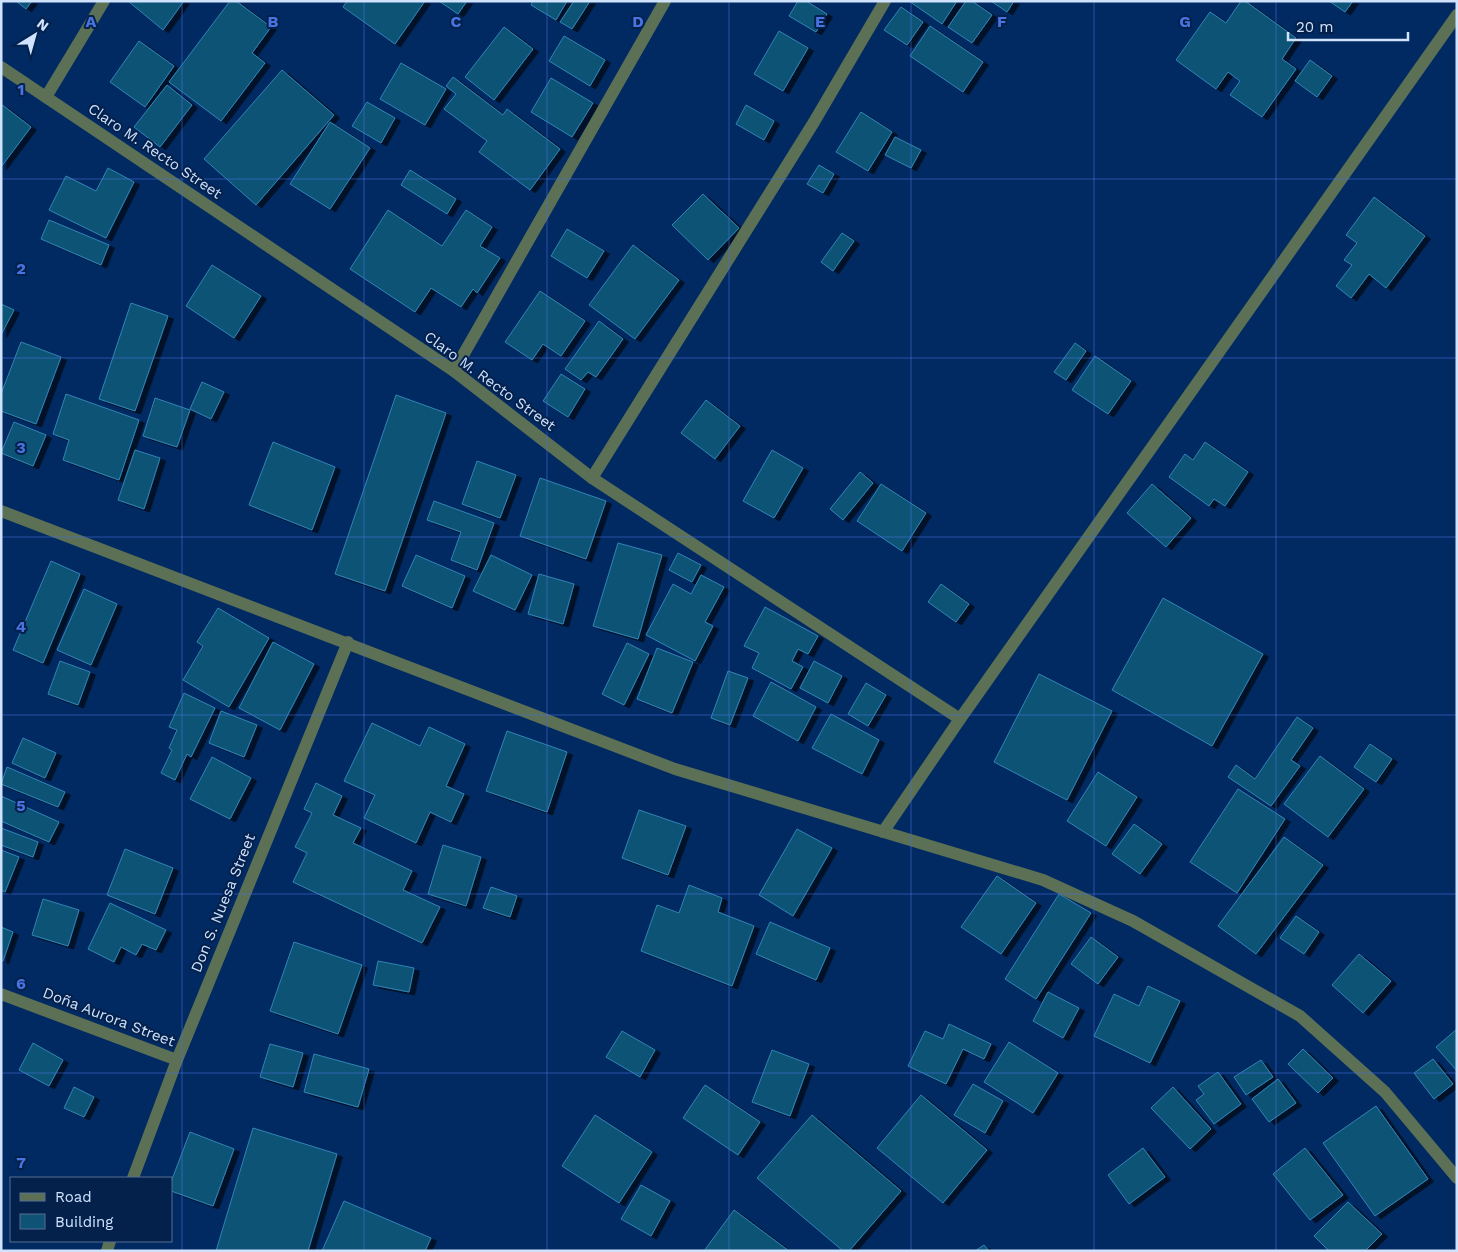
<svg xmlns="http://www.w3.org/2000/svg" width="1458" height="1252" font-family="'Work Sans',sans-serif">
  <defs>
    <filter id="shadow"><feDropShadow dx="5.5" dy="3" stdDeviation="0" flood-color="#0009"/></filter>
  </defs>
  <rect width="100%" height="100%" fill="#022a62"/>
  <g fill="#0e5276" stroke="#3184b5" filter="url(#shadow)">
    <polygon points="16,1 32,1 26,9"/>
    <polygon points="128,1 184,1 163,30"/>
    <polygon points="230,1 236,1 271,27 252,53 265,63 221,121 169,82"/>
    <polygon points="347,1 425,1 395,44 343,7"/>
    <polygon points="439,1 467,1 458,14"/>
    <polygon points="533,1 567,1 556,20 531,5"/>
    <polygon points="574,1 590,1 572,29 560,22"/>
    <polygon points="798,1 806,1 827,14 816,32 789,16"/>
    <polygon points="909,1 957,1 942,24"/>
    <polygon points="966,1 972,1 992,15 972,43 948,27"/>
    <polygon points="991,1 1014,1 1007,12"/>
    <polygon points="1241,1 1245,1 1296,38 1282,59 1296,69 1262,117 1230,95 1240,81 1228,72 1216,89 1176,60 1210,12 1226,23"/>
    <polygon points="1329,1 1353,1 1345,12"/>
    <polygon points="901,7 923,22 907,45 884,30"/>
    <polygon points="930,26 983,62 963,92 910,56"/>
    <polygon points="504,27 533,49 494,100 465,77"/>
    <polygon points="779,31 808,48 783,91 754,74"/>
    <polygon points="564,36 605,60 590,86 549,61"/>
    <polygon points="139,41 174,66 145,107 110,82"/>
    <polygon points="1310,60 1332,76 1317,97 1295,81"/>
    <polygon points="401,63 446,89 425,125 380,99"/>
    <polygon points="282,70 334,115 256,205 204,159"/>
    <polygon points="453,77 503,115 507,109 560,149 530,190 479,152 487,141 444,109 456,94 446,86"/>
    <polygon points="551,78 593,103 572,137 531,112"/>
    <polygon points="167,85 192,105 160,147 134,127"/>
    <polygon points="367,102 395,118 381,143 352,126"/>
    <polygon points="1,104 31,127 1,167"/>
    <polygon points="746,105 774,121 764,140 736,124"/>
    <polygon points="861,112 892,132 868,171 836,152"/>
    <polygon points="330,122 370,148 330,209 290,184"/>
    <polygon points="895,137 921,150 911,168 885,155"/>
    <polygon points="819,165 834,174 823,193 807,184"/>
    <polygon points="108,168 134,182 106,238 49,210 66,176 96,191"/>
    <polygon points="410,170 456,199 447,214 401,185"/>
    <polygon points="703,194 739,228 708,260 672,225"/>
    <polygon points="1374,197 1425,236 1386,288 1369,274 1351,298 1336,286 1352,265 1344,260 1357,243 1346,235"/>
    <polygon points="388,210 442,246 466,210 492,227 480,246 500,258 477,293 473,289 461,307 431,288 415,312 350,269"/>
    <polygon points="49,220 109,245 101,265 41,239"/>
    <polygon points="567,229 604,251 587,278 551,256"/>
    <polygon points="842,233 854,241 833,271 821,262"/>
    <polygon points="633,245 679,280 635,339 589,305"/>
    <polygon points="212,265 261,296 234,338 186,306"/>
    <polygon points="540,291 585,321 561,356 543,344 532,360 505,342"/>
    <polygon points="131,303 168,316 135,411 99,399"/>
    <polygon points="1,304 14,310 1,335"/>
    <polygon points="599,321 623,339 596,377 588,372 581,380 565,369"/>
    <polygon points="21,342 61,357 36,424 1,411 1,394"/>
    <polygon points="1075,343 1086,351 1066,380 1054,372"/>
    <polygon points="1095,356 1131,381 1108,414 1072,390"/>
    <polygon points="561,374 585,389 568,417 543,401"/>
    <polygon points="202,382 224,392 211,419 190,409"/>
    <polygon points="66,394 139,420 119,480 63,460 69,440 53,434"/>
    <polygon points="396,395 446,413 385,591 335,574"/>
    <polygon points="155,398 190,410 177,447 143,436"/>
    <polygon points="706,400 740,426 715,459 681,433"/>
    <polygon points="14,422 46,435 33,466 1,453"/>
    <polygon points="273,442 335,467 312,530 249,505"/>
    <polygon points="1205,442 1248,472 1225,506 1214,499 1209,506 1169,477 1185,454 1193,460"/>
    <polygon points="135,450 160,458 144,509 118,500"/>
    <polygon points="772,450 803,468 774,518 743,501"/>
    <polygon points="477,461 516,475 500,518 462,504"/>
    <polygon points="860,472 873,483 843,520 830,509"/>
    <polygon points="540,478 606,501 586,559 520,536"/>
    <polygon points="881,484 926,513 902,551 857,521"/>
    <polygon points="1152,484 1191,518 1166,547 1127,513"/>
    <polygon points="434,501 494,523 477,570 451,560 461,532 427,520"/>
    <polygon points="618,543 662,555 638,639 593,626"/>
    <polygon points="678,553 701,565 692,582 669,570"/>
    <polygon points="416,555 465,576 452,608 402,586"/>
    <polygon points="491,555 532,575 515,610 473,591"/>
    <polygon points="51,561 80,574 43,663 13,650"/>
    <polygon points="539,574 574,584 563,624 528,614"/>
    <polygon points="701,575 724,587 705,622 713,626 695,661 646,635 673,584 691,594"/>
    <polygon points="941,584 969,604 956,622 928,602"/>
    <polygon points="84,589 117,604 91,665 57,650"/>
    <polygon points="1163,598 1263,654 1212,746 1112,690"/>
    <polygon points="765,607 818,636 808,654 798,649 792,661 803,667 791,689 752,668 759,653 744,646"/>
    <polygon points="218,608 269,638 229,707 183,680 203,646 197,642"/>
    <polygon points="273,642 314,664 280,730 239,708"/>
    <polygon points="627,643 649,654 624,705 602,694"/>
    <polygon points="657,648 693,662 672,713 637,699"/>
    <polygon points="60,661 90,672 78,705 48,694"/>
    <polygon points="814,661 842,676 828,703 800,688"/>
    <polygon points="728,671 748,678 730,725 711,718"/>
    <polygon points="1039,674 1112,711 1067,800 994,762"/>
    <polygon points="771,682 816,707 798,741 753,716"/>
    <polygon points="866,683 886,695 868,726 848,714"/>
    <polygon points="184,693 215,708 191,757 187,754 175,780 161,773 172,750 169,748 177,730 169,727"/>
    <polygon points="221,711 257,725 244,757 209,743"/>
    <polygon points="831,714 879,740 862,774 812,748"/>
    <polygon points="1297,717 1313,728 1291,760 1300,766 1271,806 1228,777 1236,765 1255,779"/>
    <polygon points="372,723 420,746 429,727 465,744 446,786 464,794 451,822 430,812 416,843 364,818 375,795 344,781"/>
    <polygon points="507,731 567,752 547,812 486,791"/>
    <polygon points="23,738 56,753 45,778 12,763"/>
    <polygon points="1370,744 1392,759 1376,782 1354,767"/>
    <polygon points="1320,756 1364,789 1328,837 1284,804"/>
    <polygon points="212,757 251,778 230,819 190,799"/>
    <polygon points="7,767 65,792 58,807 1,784"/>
    <polygon points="1098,772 1137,797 1106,846 1067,821"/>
    <polygon points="316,783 342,796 333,815 361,828 353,843 412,871 403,890 440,907 422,943 293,882 307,853 295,847 312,813 304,809"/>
    <polygon points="1238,789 1285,819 1237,893 1190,862"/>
    <polygon points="1,796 59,822 49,842 1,821"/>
    <polygon points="639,810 686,826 668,875 622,858"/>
    <polygon points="1134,824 1162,844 1140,874 1112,854"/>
    <polygon points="1,828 38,842 33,857 1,845"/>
    <polygon points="797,829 832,848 793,916 759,895"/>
    <polygon points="1284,837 1323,865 1256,954 1218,926"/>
    <polygon points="443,845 481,857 466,906 428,894"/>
    <polygon points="125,849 173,868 155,914 107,895"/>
    <polygon points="1,850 19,857 5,892 1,890"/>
    <polygon points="997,876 1036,903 1001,954 961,927"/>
    <polygon points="689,885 722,898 718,912 754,926 732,986 641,951 657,905 679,913"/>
    <polygon points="491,887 517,896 510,917 483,908"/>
    <polygon points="1059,894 1091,913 1036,999 1005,979"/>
    <polygon points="43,899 79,910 68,946 32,935"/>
    <polygon points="110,903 166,930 156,950 142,944 136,955 121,947 114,962 88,949"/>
    <polygon points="1296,916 1319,932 1304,954 1280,938"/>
    <polygon points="770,922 830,948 816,980 756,954"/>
    <polygon points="1,927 13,932 3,961 1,960"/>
    <polygon points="1091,937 1118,957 1098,984 1071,964"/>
    <polygon points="294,942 362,965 338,1034 270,1011"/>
    <polygon points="1359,954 1391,981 1363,1013 1332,985"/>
    <polygon points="378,961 414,968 409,992 373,985"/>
    <polygon points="1148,986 1180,1001 1150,1063 1094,1036 1114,994 1139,1006"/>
    <polygon points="1048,992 1079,1008 1063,1038 1033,1021"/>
    <polygon points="949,1024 991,1044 984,1059 963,1049 946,1084 908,1066 925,1031 943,1039"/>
    <polygon points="1457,1029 1457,1071 1436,1047"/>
    <polygon points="622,1031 655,1050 640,1077 606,1057"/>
    <polygon points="1009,1042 1058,1073 1033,1113 984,1082"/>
    <polygon points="33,1043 63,1060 49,1086 19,1070"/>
    <polygon points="270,1044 303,1053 293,1087 260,1077"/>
    <polygon points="1303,1049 1333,1078 1318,1093 1288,1064"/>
    <polygon points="772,1050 809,1064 790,1116 752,1102"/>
    <polygon points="314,1054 369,1069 358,1107 304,1092"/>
    <polygon points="1433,1059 1453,1084 1434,1099 1414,1073"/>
    <polygon points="1261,1060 1273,1077 1246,1095 1234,1077"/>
    <polygon points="1218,1072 1241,1104 1214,1124 1196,1100 1204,1094 1198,1086"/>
    <polygon points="1278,1079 1296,1103 1269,1122 1252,1099"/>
    <polygon points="973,1084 1003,1101 985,1133 954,1115"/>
    <polygon points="705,1085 760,1122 738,1155 683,1118"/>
    <polygon points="74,1087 94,1097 84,1117 64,1108"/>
    <polygon points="1173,1087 1211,1129 1190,1149 1151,1108"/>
    <polygon points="921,1095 987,1150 943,1203 877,1148"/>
    <polygon points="1376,1106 1428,1179 1375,1216 1323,1143"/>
    <polygon points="595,1115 652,1152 619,1203 562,1166"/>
    <polygon points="812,1115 901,1191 849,1251 843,1251 757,1178"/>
    <polygon points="253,1128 337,1154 308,1251 216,1251"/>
    <polygon points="190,1132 234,1149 213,1206 171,1191 171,1182"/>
    <polygon points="1143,1148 1165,1177 1129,1204 1108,1175"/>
    <polygon points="1305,1148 1343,1195 1310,1220 1273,1174"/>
    <polygon points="641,1185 670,1201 651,1236 621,1219"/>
    <polygon points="344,1201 431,1238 425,1251 322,1251"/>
    <polygon points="1348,1202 1382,1234 1365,1251 1329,1251 1314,1236"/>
    <polygon points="734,1210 789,1251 704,1251"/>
    <polygon points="984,1245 989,1251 975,1251"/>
  </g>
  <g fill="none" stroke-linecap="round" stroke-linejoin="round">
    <g stroke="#5b7055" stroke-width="12">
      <polyline points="1,67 454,371 592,478 960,719"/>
      <polyline points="46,97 104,1"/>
      <polyline points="454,371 665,1"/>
      <polyline points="592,478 814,122 885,1"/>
      <polyline points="1,511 675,769 1043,880 1133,921 1300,1016 1385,1092 1457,1178"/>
      <polyline points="883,832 960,719 1457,15"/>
      <polyline points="1,994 177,1060"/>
      <polyline points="133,1178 177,1060 348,642"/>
      <polyline points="107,1251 110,1241"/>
    </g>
  </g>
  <path fill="none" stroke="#4a73e2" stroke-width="1" stroke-opacity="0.55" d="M182 1V1251M364 1V1251M547 1V1251M729 1V1251M911 1V1251M1094 1V1251M1276 1V1251M1 179H1457M1 358H1457M1 537H1457M1 715H1457M1 894H1457M1 1073H1457"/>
  <g text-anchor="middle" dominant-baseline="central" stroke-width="4" stroke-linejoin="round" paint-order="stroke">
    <g font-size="15" fill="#cfe2fe" stroke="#04214c">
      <text transform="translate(155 151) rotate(34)">Claro M. Recto Street</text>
      <text transform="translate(490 381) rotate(36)">Claro M. Recto Street</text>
      <text transform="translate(223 903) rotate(-68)">Don S. Nuesa Street</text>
      <text transform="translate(109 1017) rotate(21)">Doña Aurora Street</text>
    </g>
  </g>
  <g font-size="16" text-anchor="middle" font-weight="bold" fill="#4a73e2" stroke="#04214c" stroke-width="4" stroke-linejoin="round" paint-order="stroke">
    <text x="91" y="27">A</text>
    <text x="273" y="27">B</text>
    <text x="456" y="27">C</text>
    <text x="638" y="27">D</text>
    <text x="820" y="27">E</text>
    <text x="1002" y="27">F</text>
    <text x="1185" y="27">G</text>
    <text x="21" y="95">1</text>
    <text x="21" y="274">2</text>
    <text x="21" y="453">3</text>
    <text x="21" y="632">4</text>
    <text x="21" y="811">5</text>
    <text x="21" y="989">6</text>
    <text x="21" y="1168">7</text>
  </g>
  <rect width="1458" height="1252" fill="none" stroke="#cfe2fe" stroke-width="5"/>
  <rect x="10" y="1177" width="162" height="65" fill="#04214c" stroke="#556e93"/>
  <rect x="20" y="1193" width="25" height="8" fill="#5b7055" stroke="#556e93"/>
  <text x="55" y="1202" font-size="15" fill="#cfe2fe">Road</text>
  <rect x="20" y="1214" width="25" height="15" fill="#0e5276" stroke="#556e93"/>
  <text x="55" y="1227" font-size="15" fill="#cfe2fe">Building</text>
  <g transform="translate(35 35) rotate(37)" stroke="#04214c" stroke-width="4" paint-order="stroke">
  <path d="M0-4L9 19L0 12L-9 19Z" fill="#cfe2fe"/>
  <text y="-8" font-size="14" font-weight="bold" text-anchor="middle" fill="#cfe2fe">N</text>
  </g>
  <path d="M1288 32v8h120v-8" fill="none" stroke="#cfe2fe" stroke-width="2.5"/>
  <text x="1296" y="32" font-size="15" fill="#cfe2fe" stroke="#04214c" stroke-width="4" paint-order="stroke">20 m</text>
</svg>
